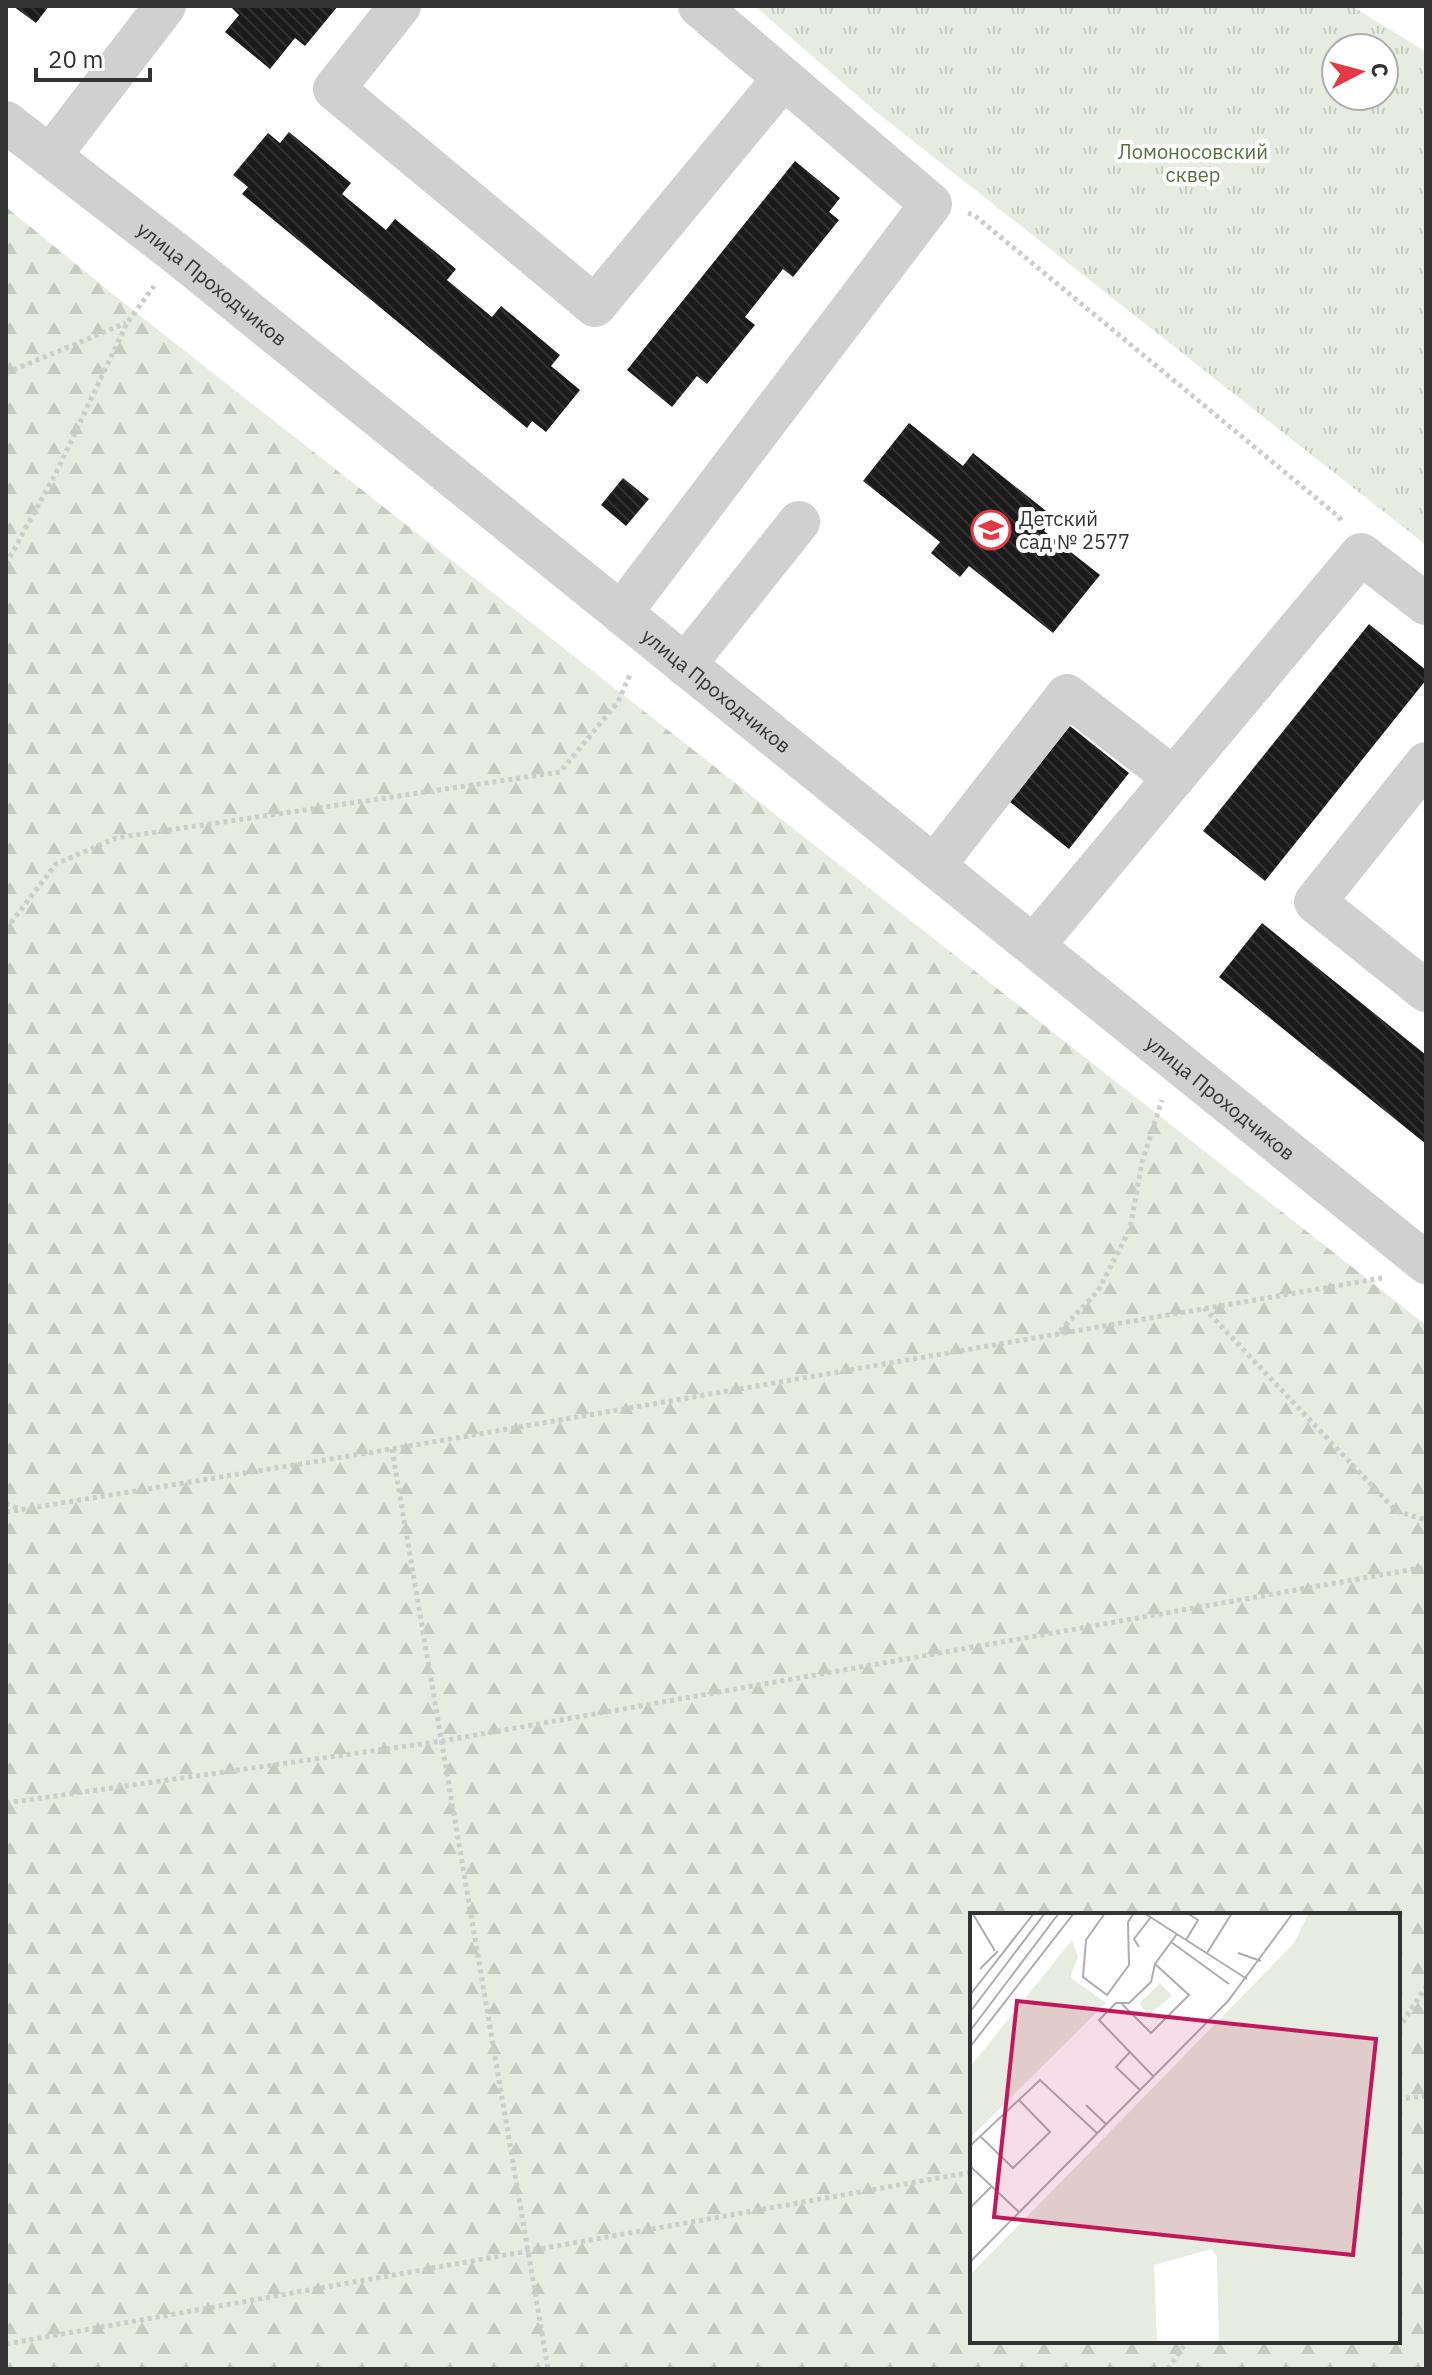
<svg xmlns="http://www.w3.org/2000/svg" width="1432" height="2375" font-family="'IBM Plex Sans',sans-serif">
  <defs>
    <pattern id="forest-firs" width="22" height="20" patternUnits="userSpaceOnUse" patternTransform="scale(2)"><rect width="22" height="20" fill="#e6ecdf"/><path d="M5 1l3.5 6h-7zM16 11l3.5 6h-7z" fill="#c6cbc0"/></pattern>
    <pattern id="park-tufts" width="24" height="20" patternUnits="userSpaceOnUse" patternTransform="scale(2)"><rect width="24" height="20" fill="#e6ecdf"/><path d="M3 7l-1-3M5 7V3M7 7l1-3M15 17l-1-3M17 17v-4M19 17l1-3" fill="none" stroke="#c6cbc0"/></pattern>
    <pattern id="building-back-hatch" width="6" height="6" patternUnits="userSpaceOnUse" patternTransform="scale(2)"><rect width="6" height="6" fill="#1a1a1a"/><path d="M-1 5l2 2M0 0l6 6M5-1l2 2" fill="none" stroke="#333"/></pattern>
  </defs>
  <rect width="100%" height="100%" fill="#fff"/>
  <path fill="url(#forest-firs)" fill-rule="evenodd" d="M6 207 125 304 1426 1325V2369H6ZM972 1915H1398V2341H972Z"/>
  <path fill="url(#park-tufts)" fill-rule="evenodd" d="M755 6H1352L1426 52V545L875 111ZM1336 48H1384V96H1336Z"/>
  <g fill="url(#building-back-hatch)">
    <polygon points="13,6 49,6 36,23"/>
    <polygon points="233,6 338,6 305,46 295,38 270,69 225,32 239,15 232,8"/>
    <polygon points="289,132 351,183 342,194 386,230 395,219 456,269 447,280 492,317 501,306 560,355 551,366 580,390 546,432 532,421 527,428 242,194 248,187 233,175 268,133 280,143"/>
    <polygon points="795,161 840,198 829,212 839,220 793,277 783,269 745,317 755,325 707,384 697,376 672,407 627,370"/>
    <polygon points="909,423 963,466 973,453 1055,518 1044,531 1100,575 1053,633 969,566 960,577 931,553 940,542 863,481"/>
    <polygon points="623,478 649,499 626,526 601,505"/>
    <polygon points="1369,624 1426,670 1426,680 1265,881 1203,831"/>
    <polygon points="1070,726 1129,773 1069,849 1010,802"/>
    <polygon points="1262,923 1426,1055 1426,1144 1219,977"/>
  </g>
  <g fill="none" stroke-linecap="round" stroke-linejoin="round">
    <g stroke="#cdcdcd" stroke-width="5" stroke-dasharray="4 4" stroke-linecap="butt">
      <polyline points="968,213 974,215 1339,517 1342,522"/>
      <polyline points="6,373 126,323"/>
      <polyline points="6,564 56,473 127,323 154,286"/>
      <polyline points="6,929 56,864 116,838 560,772 618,702 631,672"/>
      <polyline points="1204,1308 1396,1511 1426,1520"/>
      <polyline points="1060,1331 1098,1291 1130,1229 1142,1162 1162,1100"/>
      <polyline points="392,1449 548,2369"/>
      <polyline points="6,1503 19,1509"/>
      <polyline points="6,1512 392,1449 1382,1278"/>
      <polyline points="6,1803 442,1741 1426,1567"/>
      <polyline points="1398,2029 1426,1987"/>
      <polyline points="1398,2099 1426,2096"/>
      <polyline points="6,2344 972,2172"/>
      <polyline points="1168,2369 1187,2341"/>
    </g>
    <g stroke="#d0d0d0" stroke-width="42">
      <polyline points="400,6 334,89 595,306 783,79"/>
      <path id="s1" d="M6 122 177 254 1426 1263"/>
      <polyline points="50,156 165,6"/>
      <polyline points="621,613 931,204 699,6"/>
      <polyline points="685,665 799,522"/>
      <polyline points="1426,763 1315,902 1426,991"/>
      <polyline points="935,865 1067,695 1174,778"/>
      <polyline points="1034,945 1361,554 1426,604"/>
    </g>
  </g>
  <defs>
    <symbol id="school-ring" viewBox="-11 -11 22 22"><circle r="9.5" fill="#fff" stroke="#e63946" stroke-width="1.5"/><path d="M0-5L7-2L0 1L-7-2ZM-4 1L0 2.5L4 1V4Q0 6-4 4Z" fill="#e63946"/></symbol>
  </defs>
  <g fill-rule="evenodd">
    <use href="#school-ring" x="969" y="508" width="44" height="44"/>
  </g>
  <g text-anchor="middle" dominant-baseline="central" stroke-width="8" stroke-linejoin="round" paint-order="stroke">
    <g font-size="20" fill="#56703f" stroke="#fff">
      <text x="1193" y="151">Ломоносовский<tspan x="1193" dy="23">сквер</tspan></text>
    </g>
    <g font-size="20" fill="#333" stroke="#fff">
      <text stroke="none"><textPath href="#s1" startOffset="262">улица Проходчиков</textPath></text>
      <text stroke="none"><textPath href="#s1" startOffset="910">улица Проходчиков</textPath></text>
      <text stroke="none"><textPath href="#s1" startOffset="1558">улица Проходчиков</textPath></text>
    </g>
    <g font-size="20" fill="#333" stroke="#fff" text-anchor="start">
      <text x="1019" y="518">Детский<tspan x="1019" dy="23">сад № 2577</tspan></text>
    </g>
  </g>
  <g transform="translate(970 1913)">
    <rect width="430" height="430" fill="#fff"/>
    <path d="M339 0H430V430H249L247 344 242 336 184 352 187 430H0V362L292 63 324 30Z" fill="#e6ecdf"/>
    <path d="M102 27 108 44 100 64 136 90 0 225V154Z" fill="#e6ecdf"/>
    <path d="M190 70 202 83 178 102 170 90Z" fill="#e6ecdf"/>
    <path fill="none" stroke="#adadad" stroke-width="2" d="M135 0 116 27 113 64 137 82 159 52 158 9 164 0M174 0 277 66M3 1 25 38M216 27 228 7 217 0M201 29 259 71M169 34 164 26 181 4M237 40 262 0M268 40 291 48M10 56 28 38M0 82 64 0M152 91 181 120 219 82 185 51M0 99 75 0M0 118 89 0M0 134 104 0M160 139 146 154 170 177M183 163 129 107 146 90H159L181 69 185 51 207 21M116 192 136 211M10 223 43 255 80 219 49 187M0 233 70 167 127 220M0 253 49 299M0 295 21 274M0 349 258 88 323 0"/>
    <path fill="#c2185b" fill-opacity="0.15" stroke="#c2185b" stroke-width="4" d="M47 88 406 126 383 342 24 304Z"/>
    <rect width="430" height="430" fill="none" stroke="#333" stroke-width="4"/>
  </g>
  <rect width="1432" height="2375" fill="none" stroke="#333333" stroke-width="16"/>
  <g transform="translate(1360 72) rotate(84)"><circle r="38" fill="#ffffff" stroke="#adadad" stroke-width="2"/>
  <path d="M0-6L14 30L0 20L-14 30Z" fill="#e63946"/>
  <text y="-12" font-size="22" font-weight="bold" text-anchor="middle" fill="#333333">С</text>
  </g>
  <path d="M36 68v12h114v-12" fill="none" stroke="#333333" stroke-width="4"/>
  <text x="48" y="68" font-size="24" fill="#333333" stroke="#ffffff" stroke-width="6" paint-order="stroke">20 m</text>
</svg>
